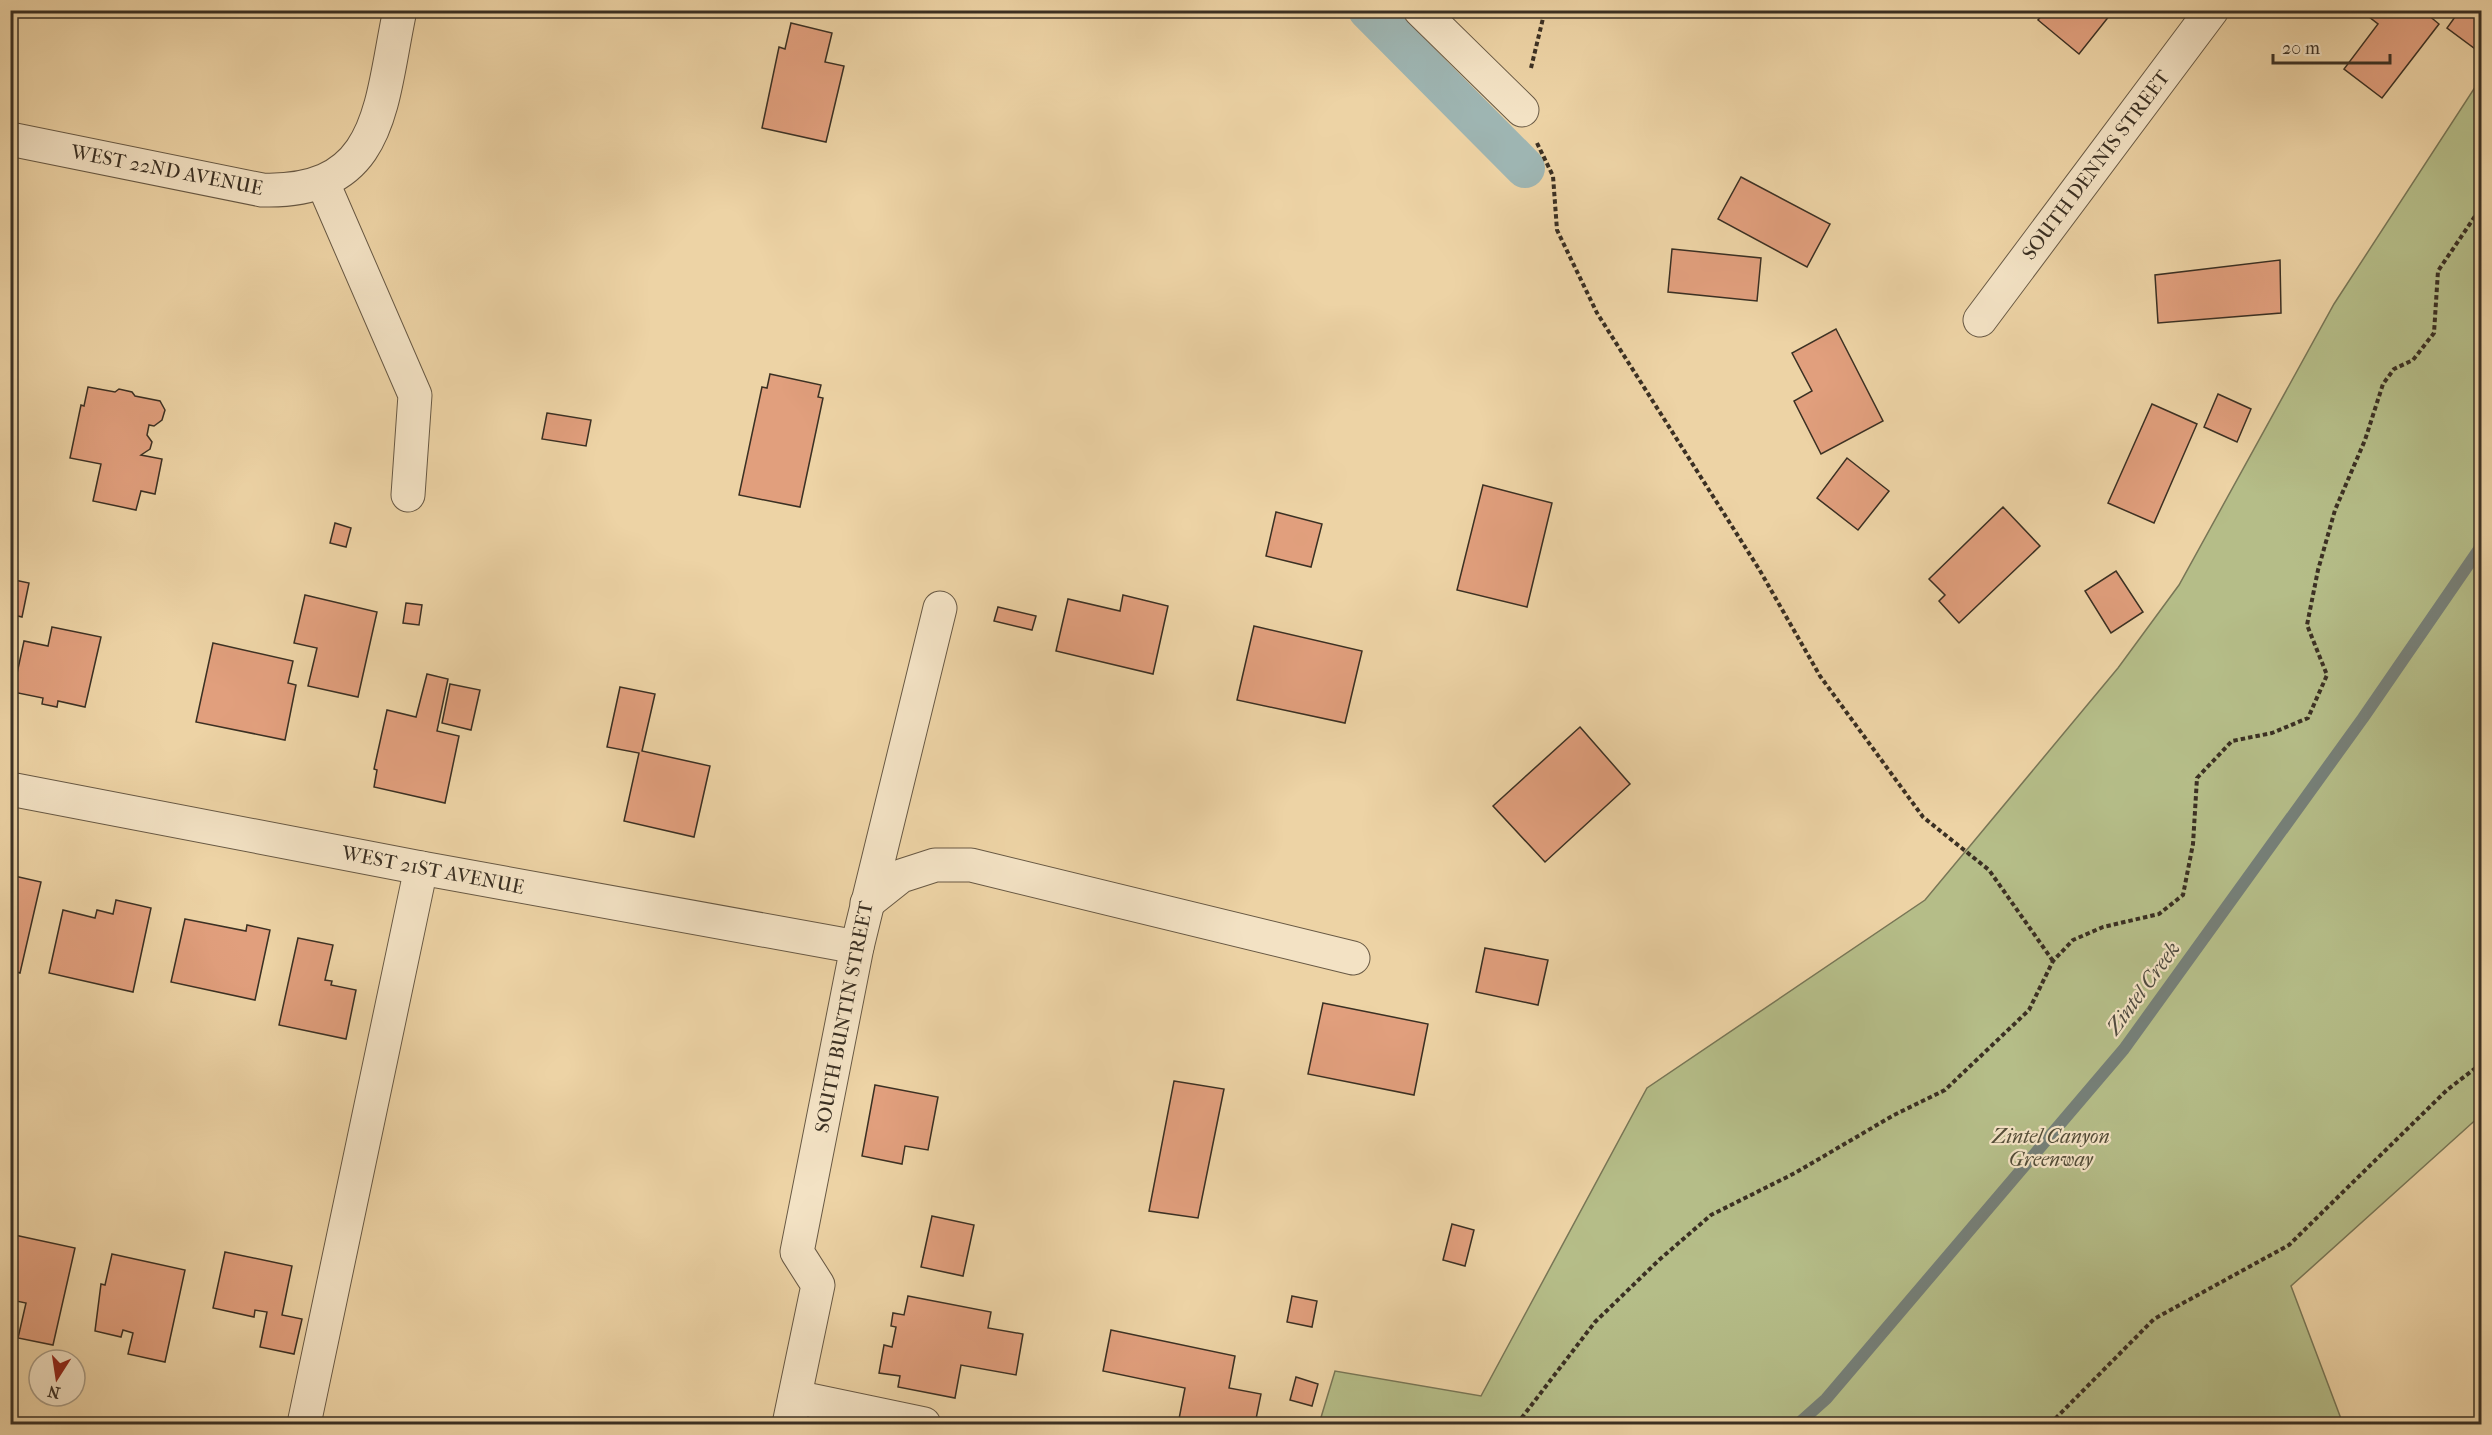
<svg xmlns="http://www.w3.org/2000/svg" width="2492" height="1435" font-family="'IM FELL French Canon',serif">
  <rect width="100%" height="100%" fill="#edd3a5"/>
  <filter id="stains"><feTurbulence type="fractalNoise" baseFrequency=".00333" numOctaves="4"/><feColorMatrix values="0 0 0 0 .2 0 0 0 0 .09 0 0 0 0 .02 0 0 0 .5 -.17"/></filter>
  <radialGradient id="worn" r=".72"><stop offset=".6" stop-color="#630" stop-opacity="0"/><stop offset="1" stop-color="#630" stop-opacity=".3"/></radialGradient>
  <polygon fill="#b5bd88" stroke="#787656" stroke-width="1.5" points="2481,78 2481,1115 2291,1286 2343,1424 1319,1424 1335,1371 1481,1396 1647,1088 1925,900 2118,668 2179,585 2334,304"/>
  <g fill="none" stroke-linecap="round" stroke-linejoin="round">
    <polyline stroke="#768079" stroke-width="12" points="1798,1424 1826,1399 2124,1049 2363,718 2482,545"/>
    <polyline stroke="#9eb5b2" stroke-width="40" points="1368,10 1525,168"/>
  </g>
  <g fill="#e19f7d" stroke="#3b3023" stroke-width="1.5">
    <polygon points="2046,10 2114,10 2079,54 2038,20"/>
    <polygon points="2360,10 2422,10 2439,24 2382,98 2344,69 2378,24"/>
    <polygon points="2460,10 2472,10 2482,18 2482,54 2447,28"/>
    <polygon points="791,23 832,33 825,62 844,66 826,142 762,128 779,47 785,49"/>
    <polygon points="1741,177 1830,224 1807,267 1718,219"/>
    <polygon points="1672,249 1761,258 1757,301 1668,292"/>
    <polygon points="2280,260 2281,313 2158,323 2155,275"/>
    <polygon points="1836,329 1883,421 1821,454 1794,401 1812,391 1792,353"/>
    <polygon points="770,374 821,385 818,397 823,398 800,507 739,495 762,387 767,388"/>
    <polygon points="88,387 115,392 119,389 132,392 135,396 160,401 165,410 162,420 154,426 149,425 147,435 152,442 150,449 141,455 162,459 155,494 141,491 136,510 93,501 101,464 70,458 81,405 84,406"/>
    <polygon points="2218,394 2251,409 2237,442 2204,427"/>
    <polygon points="2152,404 2197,424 2154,523 2108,503"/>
    <polygon points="547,413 591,420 586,446 542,439"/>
    <polygon points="1847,458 1889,491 1858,530 1817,498"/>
    <polygon points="1483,485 1552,503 1527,607 1457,590"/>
    <polygon points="2003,507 2040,546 1959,623 1939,601 1945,595 1929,579"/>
    <polygon points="1276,512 1322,524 1311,567 1266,556"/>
    <polygon points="335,523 351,528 346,547 330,543"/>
    <polygon points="2116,571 2143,612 2111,633 2085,591"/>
    <polygon points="10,579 29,583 22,617 10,614"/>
    <polygon points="305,595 377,612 358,697 308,686 317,648 294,643"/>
    <polygon points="1123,595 1168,606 1153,674 1056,651 1068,599 1120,611"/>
    <polygon points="406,603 422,605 419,625 403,623"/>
    <polygon points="998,607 1036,616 1032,630 994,621"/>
    <polygon points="1254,626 1362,651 1345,723 1237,700"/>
    <polygon points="52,627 101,637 85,707 58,701 57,707 42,704 43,698 13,692 24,641 48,646"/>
    <polygon points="213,643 293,661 288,683 296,685 285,740 196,722"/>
    <polygon points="427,674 448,679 437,731 459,736 445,803 374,787 377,770 374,769 387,710 416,717"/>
    <polygon points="450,684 480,690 471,730 442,723"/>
    <polygon points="620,687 655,694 642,751 710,766 694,837 624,821 639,753 607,747"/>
    <polygon points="1580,727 1630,784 1545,862 1493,806"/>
    <polygon points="10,875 41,882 20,973 10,970"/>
    <polygon points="116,900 151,908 133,992 49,973 63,910 95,918 97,910 113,914"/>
    <polygon points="185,919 246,931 247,925 270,930 255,1000 171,982"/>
    <polygon points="298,938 333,945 325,980 332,981 331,985 356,990 346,1039 279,1025"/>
    <polygon points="1485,948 1548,960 1538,1005 1476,992"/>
    <polygon points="1323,1003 1428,1024 1414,1095 1308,1074"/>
    <polygon points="1174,1081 1224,1089 1198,1218 1149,1211"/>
    <polygon points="875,1085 938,1097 928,1150 905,1146 902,1164 862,1156"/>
    <polygon points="932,1216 974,1225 963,1276 921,1267"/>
    <polygon points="1452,1224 1474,1230 1465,1266 1443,1260"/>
    <polygon points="10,1234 75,1248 53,1345 18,1338 26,1303 12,1300 10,1303"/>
    <polygon points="225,1252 292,1266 282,1315 302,1319 294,1354 260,1347 267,1312 255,1310 254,1317 213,1308"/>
    <polygon points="112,1254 185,1270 165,1362 128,1354 133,1333 123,1330 121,1337 95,1331 101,1284 105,1285"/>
    <polygon points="908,1296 991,1312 988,1328 1023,1334 1016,1375 961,1365 955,1398 898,1387 900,1376 879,1373 884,1345 892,1347 896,1327 891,1326 893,1313 904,1315"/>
    <polygon points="1292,1296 1317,1301 1312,1327 1287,1322"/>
    <polygon points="1111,1330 1235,1356 1229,1388 1261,1394 1255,1424 1178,1424 1185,1388 1103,1371"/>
    <polygon points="1296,1377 1318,1384 1312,1406 1290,1400"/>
  </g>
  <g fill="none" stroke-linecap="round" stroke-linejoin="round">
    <defs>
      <g id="minor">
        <polyline points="1420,10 1522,110"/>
        <path d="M10 139 262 190C384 194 380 103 400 10"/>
        <polyline points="323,183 415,395 408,495"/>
        <polyline points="1980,320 2212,10"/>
        <polyline points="10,789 421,868 857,947"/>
        <polyline points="867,903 901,876 935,865 971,865 1353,958"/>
        <polyline points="795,1397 924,1424"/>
        <polyline points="304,1424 421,868"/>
        <polyline points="789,1424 818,1285 797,1252 857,947 940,608"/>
      </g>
    </defs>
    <use href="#minor" stroke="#685944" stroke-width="35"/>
    <g stroke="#3b3023" stroke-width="4" stroke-dasharray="4.5 3" stroke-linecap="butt">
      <polyline points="1531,68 1545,10"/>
      <polyline points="1537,143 1553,176 1557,230 1597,313 1759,569 1820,676 1923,817 1989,870 2053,961"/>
      <polyline points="1517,1424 1595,1322 1659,1260 1711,1215 1795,1173 1894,1115 1945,1090 2029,1010 2053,961 2073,940 2103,927 2159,914 2183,895 2193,844 2197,778 2232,741 2272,733 2308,718 2327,675 2307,625 2318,570 2335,510 2365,440 2383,384 2394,369 2413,360 2434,333 2438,271 2482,206"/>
      <polyline points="2050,1424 2154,1319 2289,1245 2447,1090 2482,1063"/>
    </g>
    <use href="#minor" stroke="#f3e2c4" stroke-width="33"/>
  </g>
  <g text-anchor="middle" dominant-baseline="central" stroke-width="4.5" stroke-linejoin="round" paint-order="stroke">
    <g font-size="20" fill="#3b3023" stroke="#f3e2c4">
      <text transform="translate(2096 165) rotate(-53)">SOUTH DENNIS STREET</text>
      <text transform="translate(167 170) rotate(11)">WEST 22ND AVENUE</text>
      <text transform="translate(433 870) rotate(11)">WEST 21ST AVENUE</text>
      <text transform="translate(844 1017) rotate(-79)">SOUTH BUNTIN STREET</text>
    </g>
    <g font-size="20" font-style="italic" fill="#534c37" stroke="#f3e2c4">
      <text x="2051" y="1136">Zintel Canyon<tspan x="2051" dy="23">Greenway</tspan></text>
    </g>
    <g font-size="21" font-style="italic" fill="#4f4b40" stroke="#f3e2c4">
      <text transform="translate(2143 988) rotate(-54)">Zintel Creek</text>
    </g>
  </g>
  <rect width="2492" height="1435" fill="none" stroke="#edd3a5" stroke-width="36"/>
  <rect x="12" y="12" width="2468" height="1411" fill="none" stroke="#3b3023" stroke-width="3"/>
  <rect x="18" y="18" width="2456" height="1399" fill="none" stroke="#3b3023" stroke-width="1.5"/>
  <g transform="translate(57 1378) rotate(192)"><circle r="28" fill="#f3e2c4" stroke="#a99b84" stroke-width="1.5"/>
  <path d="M0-4.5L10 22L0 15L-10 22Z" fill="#8f2418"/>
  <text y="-9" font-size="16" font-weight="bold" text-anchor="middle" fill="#3b3023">N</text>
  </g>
  <path d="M2273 54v9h117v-9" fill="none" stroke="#3b3023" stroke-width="3"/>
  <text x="2282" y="54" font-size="18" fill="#3b3023" stroke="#f3e2c4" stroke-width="4.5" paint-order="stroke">20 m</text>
  <rect width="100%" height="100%" filter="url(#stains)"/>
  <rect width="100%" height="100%" fill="url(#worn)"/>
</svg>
